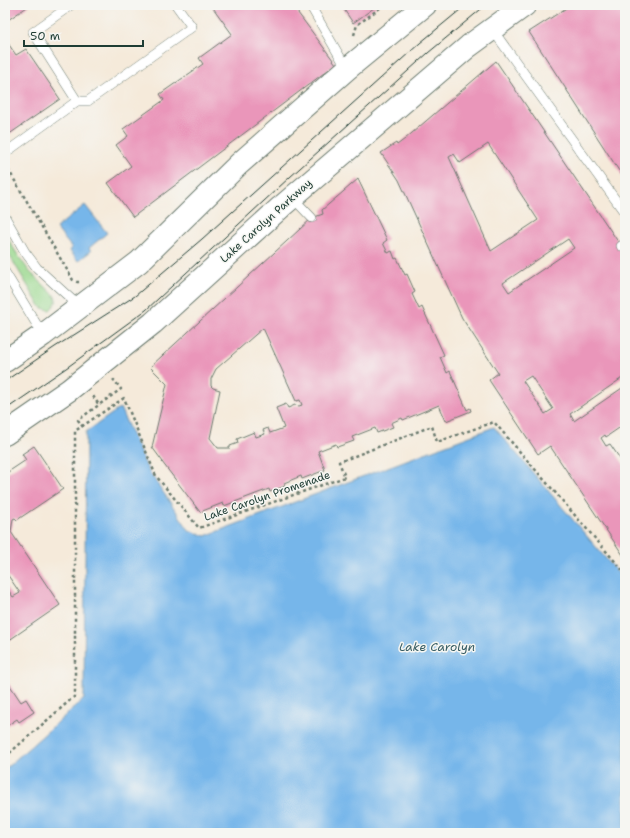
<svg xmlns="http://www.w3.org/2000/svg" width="630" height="838" font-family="'Shantell Sans',sans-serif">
  <rect width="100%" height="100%" fill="#f6f6f2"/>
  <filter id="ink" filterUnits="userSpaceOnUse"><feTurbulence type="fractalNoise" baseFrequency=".025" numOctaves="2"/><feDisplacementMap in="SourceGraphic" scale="8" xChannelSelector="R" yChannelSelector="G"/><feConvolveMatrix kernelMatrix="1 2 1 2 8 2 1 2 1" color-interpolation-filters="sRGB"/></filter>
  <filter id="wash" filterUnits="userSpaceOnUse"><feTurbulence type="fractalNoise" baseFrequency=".012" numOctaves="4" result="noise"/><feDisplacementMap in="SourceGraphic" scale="16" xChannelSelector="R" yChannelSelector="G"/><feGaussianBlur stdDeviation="0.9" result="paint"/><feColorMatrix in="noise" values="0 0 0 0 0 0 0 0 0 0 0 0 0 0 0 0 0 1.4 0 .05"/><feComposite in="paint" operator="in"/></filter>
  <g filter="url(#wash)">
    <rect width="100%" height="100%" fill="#f5eada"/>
    <path fill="#9ad88d" stroke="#5c8a60" d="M5 234 19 257 30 272 53 294C59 302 56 303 50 310L42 308 38 303 5 248Z"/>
    <g fill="#76b6ea" stroke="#4a7a8f">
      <polygon points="85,205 107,233 89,248 91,251 78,261 70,251 72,248 56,228"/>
      <polygon points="120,408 148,470 189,530 205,536 494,427 625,581 625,833 5,833 5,769 84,699 86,432"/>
    </g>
    <g id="blocks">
      <g fill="#ea96ba" fill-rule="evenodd">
        <polygon points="5,5 30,5 5,22"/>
        <polygon points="211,5 292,5 336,64 133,217 108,183 131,166 116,145 128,136 123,129 164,100 160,94 203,64 199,58 232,34"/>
        <polygon points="341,5 378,5 353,23"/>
        <polygon points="571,5 625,5 625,180 529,32"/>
        <polygon points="5,39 16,55 26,49 60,99 5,137"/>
        <path d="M496 61 625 252V376L570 414 574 421 625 386V424L606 437 605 435 601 438 606 446 610 444 625 466V558L550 446 538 454 489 380 498 373 462 318 399 180 381 153 396 143 397 145 405 139ZM488 144 538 220 491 251 449 157 454 154 460 163ZM568 239 574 248 509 292 503 283ZM531 376 553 409 545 414 523 381Z"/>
        <path d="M358 179 387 240 383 243 388 253 392 251 395 259 397 258 405 275 407 274 415 292 412 294 419 309 422 307 444 355 440 357 447 373 450 371 467 410 470 408 471 411 446 421 439 405 403 420 402 418 391 423 393 427 377 433 375 428 352 437 354 441 337 447 336 444 318 451 325 470 302 479 301 476 284 483 285 486 270 492 269 489 224 506 223 503 200 512 162 462H163L152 447 167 384 150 367 312 218 323 214 322 210ZM263 328 296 401 300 400 302 405 299 406 295 405 288 408 286 404 276 408 284 428 270 433 268 428 263 430 265 434 256 437 254 432 237 439 238 443 230 446V448H218L210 438 220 390 213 388 211 386V379L216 369Z"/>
        <polygon points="5,309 9,315 5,318"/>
        <polygon points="34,446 63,489 17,520 15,518 13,519 11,532 60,605 5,643 5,585 13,597 20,593 5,571 5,474 26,460 22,454"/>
        <polygon points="5,678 21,702 26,699 34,712 19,722 17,719 5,727"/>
      </g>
    </g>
  </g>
  <g filter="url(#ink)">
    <use href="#blocks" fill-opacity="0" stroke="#6a7a6e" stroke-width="1"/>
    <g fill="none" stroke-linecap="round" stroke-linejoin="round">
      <defs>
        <g id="service">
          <polyline points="71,5 33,32 77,101"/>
          <polyline points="310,5 347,69"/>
          <polyline points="492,29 625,213"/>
          <polyline points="5,153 77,101 88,101 192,27 176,5"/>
          <polyline points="292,197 312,218"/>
          <polyline points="5,217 25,252 37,268 80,307"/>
          <polyline points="621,246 625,243"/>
          <polyline points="5,272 43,335"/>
        </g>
        <g id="tertiary">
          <polyline points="5,361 43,335 139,262 239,164 347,69 425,5"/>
          <polyline points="5,434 69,390 153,323 281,207 469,46 525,5"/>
        </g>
      </defs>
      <use href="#service" stroke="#6a7a6e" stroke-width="10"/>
      <use href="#tertiary" stroke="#6a7a6e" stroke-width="24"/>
      <g stroke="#6a7a6e" stroke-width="2.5" stroke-dasharray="3 3" stroke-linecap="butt">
        <polyline points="354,35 357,25 384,5"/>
        <polyline points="5,164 73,280 77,282 81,282"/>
        <polyline points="93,396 99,405"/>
        <polyline points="83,427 78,420 121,389 114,380 113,381"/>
        <polyline points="5,757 75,696 75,431 124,398 156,476 199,528 345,477 339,462 432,426 437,442 494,422 625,573"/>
      </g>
      <use href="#service" stroke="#fff" stroke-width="9"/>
      <use href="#tertiary" stroke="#fff" stroke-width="22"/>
      <g stroke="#1f3d34" stroke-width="1">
        <polyline points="5,381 55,347 135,296 202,239 420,43 466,5"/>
        <polyline points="5,410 69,366 146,310 290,177 428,53 486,5"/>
      </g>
    </g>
  </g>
  <g text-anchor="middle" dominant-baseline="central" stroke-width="3" stroke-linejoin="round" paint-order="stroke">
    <g font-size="11" fill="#1f3d34" stroke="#f6f6f2">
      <text transform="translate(266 221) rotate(-42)">Lake Carolyn Parkway</text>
      <text transform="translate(267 496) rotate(-19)">Lake Carolyn Promenade</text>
    </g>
    <g font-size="12" font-style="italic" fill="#355b62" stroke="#f6f6f2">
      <text x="437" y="647">Lake Carolyn</text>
    </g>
  </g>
  <rect width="630" height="838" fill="none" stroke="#f6f6f2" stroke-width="20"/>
  <path d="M24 40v6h119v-6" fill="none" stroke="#1f3d34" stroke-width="2"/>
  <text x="30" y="40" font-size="12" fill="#1f3d34" stroke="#f6f6f2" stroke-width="3" paint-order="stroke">50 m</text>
</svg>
